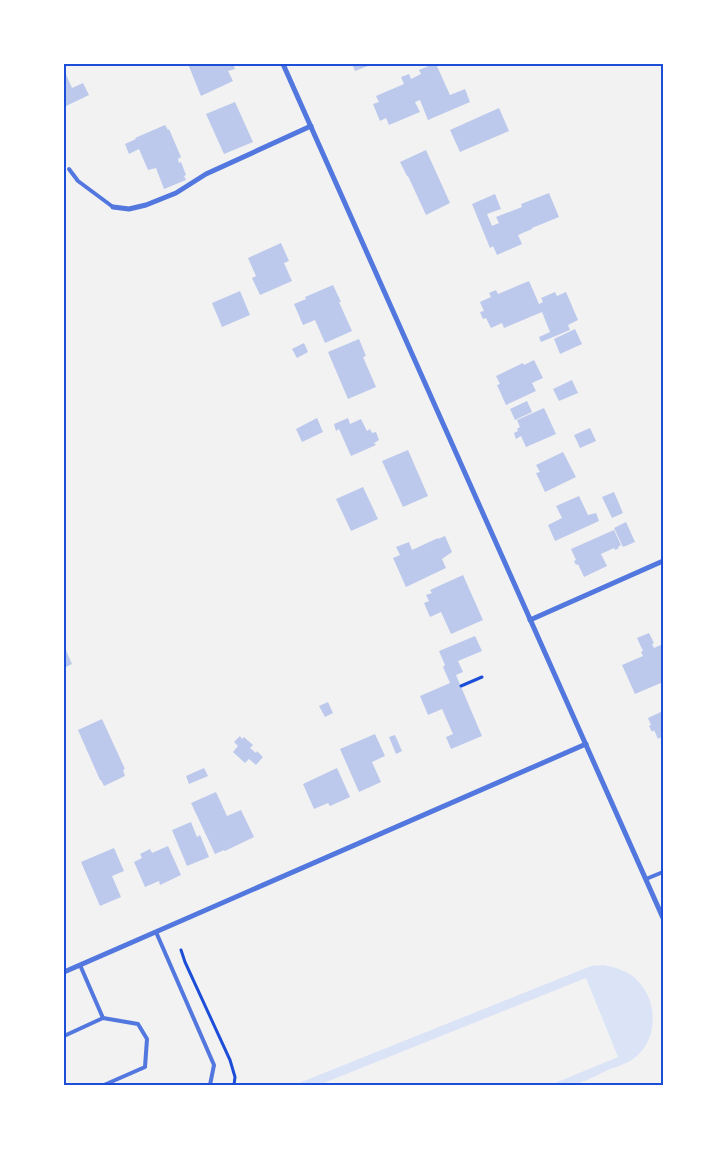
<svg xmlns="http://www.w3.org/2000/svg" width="727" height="1149" font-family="Helvetica,sans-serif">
  <rect width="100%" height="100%" fill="#f2f2f2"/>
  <path fill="#dbe4f7" d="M604 965C617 968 629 971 638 981 659 1003 658 1041 633 1059 626 1064 616 1067 608 1070 597 1075 585 1082 573 1085 566 1087 557 1085 550 1085L618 1057 586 978 319 1085H294L591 966Z"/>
  <g fill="#bdc9ec">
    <polygon points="188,64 233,64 235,69 228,71 233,81 201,96"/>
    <polygon points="352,64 373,64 355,71"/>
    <polygon points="433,64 436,64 450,95 465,89 470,102 428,120 420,100 415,102 420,112 389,125 386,118 380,121 373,104 379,102 376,96 404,84 401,77 409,74 411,79 421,74 419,70"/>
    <polygon points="64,70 72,88 83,83 89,95 64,107"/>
    <polygon points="235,102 253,142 224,154 206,114"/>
    <polygon points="499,108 509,131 460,152 450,130"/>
    <polygon points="165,125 168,130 169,129 181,157 178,159 179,163 181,162 186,175 184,176 186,180 164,189 156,168 148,170 139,149 129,154 125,144 136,139 135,138"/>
    <polygon points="426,150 450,203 426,215 408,176 407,176 400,162"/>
    <polygon points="549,193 559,217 532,228 532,229 518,235 522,244 497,255 493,246 490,248 472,204 495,194 501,209 487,214 492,226 499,223 496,217 522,207 521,204"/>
    <polygon points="281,243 289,261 284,263 292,281 260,295 252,278 256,276 248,258"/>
    <polygon points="529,281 539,304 543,302 541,298 555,292 557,296 566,292 578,320 568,325 570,330 541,342 539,337 550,332 542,312 504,328 502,323 491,328 486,318 483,319 480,312 484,311 480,302 491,297 489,293 496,290 498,294"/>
    <polygon points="333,285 341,302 339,302 352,331 325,343 315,320 303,325 294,304 306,299 305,297"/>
    <polygon points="240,291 250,315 222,327 212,303"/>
    <polygon points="575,329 582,344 560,354 554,339"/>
    <polygon points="359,339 366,356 363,357 376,387 348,399 328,352"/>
    <polygon points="304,343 308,352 297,358 292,349"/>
    <polygon points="534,360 543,378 532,383 536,391 506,405 497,385 500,384 496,376 523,363 524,365"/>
    <polygon points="572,380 578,393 559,401 553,389"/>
    <polygon points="527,401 532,412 515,420 510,409"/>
    <polygon points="544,408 556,434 526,447 521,436 516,439 514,433 518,431 517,429 520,427 517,420"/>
    <polygon points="317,418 323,432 302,442 296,429"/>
    <polygon points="348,418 350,424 361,419 367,431 370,429 372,433 376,432 379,440 374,443 376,445 351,456 339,429 336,431 334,424"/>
    <polygon points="590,428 596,441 580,448 574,435"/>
    <polygon points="408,450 428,496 403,507 382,461"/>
    <polygon points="563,452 576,477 545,492 536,473 540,472 536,465"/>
    <polygon points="363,487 378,519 351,531 336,499"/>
    <polygon points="614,492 623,513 612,518 602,497"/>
    <polygon points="579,496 588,515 596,513 599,521 555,541 548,525 562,518 556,506"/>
    <polygon points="626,522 635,542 623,547 614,528"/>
    <polygon points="614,530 621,545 618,547 619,548 615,550 614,548 601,554 607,566 584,577 578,564 576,565 574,561 576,560 571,549"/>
    <polygon points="445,536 452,552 442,559 446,568 406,587 393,558 400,555 396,547 409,542 412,550 438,538 438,539"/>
    <polygon points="463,575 483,620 451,634 441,612 430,617 424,603 429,601 426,595 432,593 430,590"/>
    <polygon points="649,633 654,643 652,644 654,648 663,644 663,682 635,694 622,665 643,656 641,652 643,651 637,638"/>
    <polygon points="475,636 482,651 458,661 463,672 456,675 482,736 451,749 446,737 453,734 442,709 428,715 420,696 450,683 443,667 445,665 439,651"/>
    <polygon points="64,646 72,664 64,668"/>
    <polygon points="328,702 333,713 325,717 319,706"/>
    <polygon points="663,711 663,736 658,739 654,730 652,732 649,726 651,725 648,718"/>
    <polygon points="102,719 125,769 123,770 125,776 104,786 101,780 100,780 78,730"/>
    <polygon points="375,734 385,756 372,762 381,782 359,792 340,749"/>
    <polygon points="395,735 402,751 396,754 389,737"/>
    <polygon points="240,736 242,739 244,737 253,745 250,748 256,753 257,751 263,757 256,765 249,759 245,763 233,752 238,746 234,742"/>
    <polygon points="204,768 208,776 189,784 186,776"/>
    <polygon points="337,768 350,797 330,806 328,803 314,809 303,784"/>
    <polygon points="216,792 227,816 241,810 254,837 225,851 224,850 215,854 191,803"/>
    <polygon points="191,822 197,837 200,835 209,857 187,866 172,830"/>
    <polygon points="168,846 181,875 160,885 159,881 145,887 134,862 142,858 140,854 150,849 152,853"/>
    <polygon points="114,848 124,871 112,876 121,897 100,906 81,862"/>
  </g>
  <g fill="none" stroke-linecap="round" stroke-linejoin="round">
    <g stroke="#1d4ed8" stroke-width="3">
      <polyline points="461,686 482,677"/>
      <polyline points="181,950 185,962 230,1060 235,1077 234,1085"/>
    </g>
    <g stroke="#5277de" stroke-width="4">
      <polyline points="69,169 78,181 113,207"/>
      <polyline points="646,879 663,872"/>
      <polyline points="156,932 214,1065 210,1085"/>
      <polyline points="80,965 103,1018"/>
      <polyline points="64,1036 103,1018 138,1024 147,1039 145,1067 104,1085"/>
    </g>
    <g stroke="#5277de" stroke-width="5">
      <polyline points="283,64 663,918"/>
      <polyline points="113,207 129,209 146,205 176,193 206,174 311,126"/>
      <polyline points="530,620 663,561"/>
      <polyline points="64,972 586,744"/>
    </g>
  </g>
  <rect width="727" height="1149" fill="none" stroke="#ffffff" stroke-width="130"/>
  <rect x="65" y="65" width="597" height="1019" fill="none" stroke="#1d4ed8" stroke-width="2"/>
</svg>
